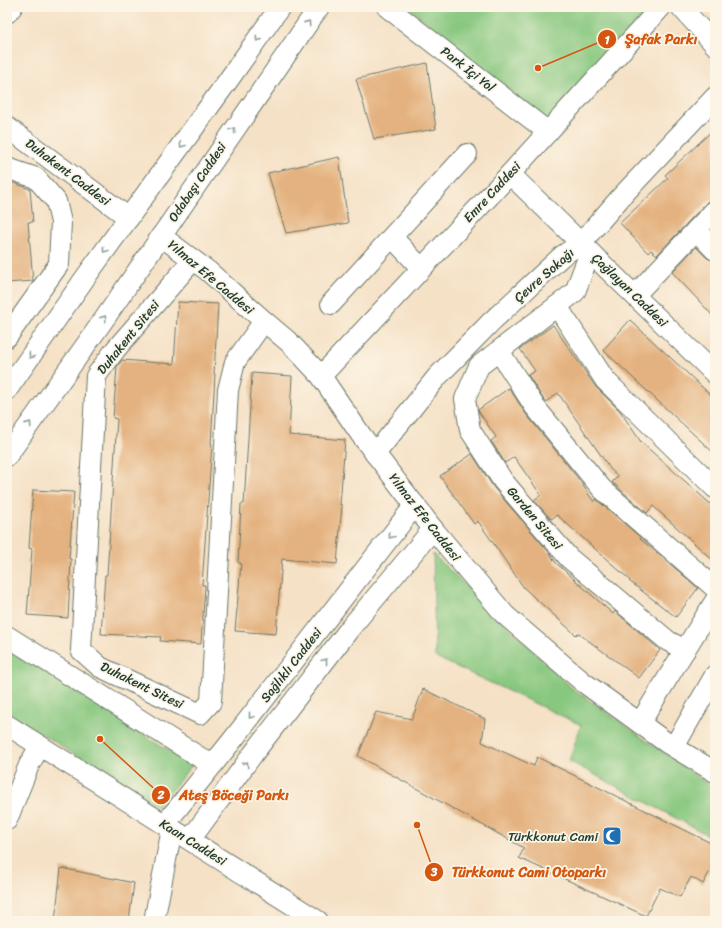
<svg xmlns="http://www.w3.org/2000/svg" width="722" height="928" font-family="Sriracha,sans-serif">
  <rect width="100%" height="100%" fill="#fcf5e5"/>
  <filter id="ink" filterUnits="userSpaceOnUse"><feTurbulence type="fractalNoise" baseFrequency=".025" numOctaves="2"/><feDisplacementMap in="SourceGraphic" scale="8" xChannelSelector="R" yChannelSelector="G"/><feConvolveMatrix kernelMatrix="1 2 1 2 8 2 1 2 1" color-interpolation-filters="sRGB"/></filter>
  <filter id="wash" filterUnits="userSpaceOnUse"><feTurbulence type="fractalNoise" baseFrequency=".012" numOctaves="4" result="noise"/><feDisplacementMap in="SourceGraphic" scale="16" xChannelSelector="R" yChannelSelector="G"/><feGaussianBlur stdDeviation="0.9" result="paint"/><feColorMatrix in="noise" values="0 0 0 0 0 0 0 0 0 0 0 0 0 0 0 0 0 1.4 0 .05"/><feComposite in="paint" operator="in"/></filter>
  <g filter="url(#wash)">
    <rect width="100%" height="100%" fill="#f5e1c6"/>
    <g fill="#87c77f" stroke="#53825a">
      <polygon points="408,7 632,7 643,16 546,121"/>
      <polygon points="433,554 572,688 715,789 715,839 569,761 581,725 435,657"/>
      <polygon points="7,647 192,765 158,807 7,712"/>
    </g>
    <g id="blocks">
      <g fill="#e4b280">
        <polygon points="427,63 436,129 374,139 356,79"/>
        <polygon points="715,128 715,199 711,199 707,202 657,255 651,250 648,253 620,223 668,178 665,175"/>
        <polygon points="339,157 348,223 286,233 268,173"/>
        <polygon points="7,183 14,183 30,189 33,222 28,222 33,281 7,283"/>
        <polygon points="696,247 707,258 715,261 715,318 672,272"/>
        <polygon points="178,302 218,304 214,374 215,374 211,444 212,444 202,585 205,585 201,644 160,641 161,637 101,634 105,575 107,575 117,419 113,418 117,367 122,360 174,364"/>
        <polygon points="630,320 715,399 715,454 603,350"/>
        <polygon points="553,325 595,386 620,411 641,442 715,508 715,562 653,506 647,513 612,482 618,476 611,470 558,393 546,402 544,400 528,375 535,371 520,349"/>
        <polygon points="252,373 292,376 289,435 345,440 340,505 342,505 337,564 282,559 276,634 235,631 241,563 238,563 241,504 244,504"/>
        <polygon points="509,388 526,414 577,477 594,502 596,499 641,538 640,539 655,551 698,588 676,617 629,581 630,580 557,515 551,519 534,500 541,495 514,457 505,463 491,441 496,437 479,412 478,410"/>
        <polygon points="472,454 494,488 549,552 555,562 613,614 615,611 660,650 639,678 578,633 576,635 524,588 478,521 474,524 440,476"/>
        <polygon points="33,490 74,492 69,559 71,559 68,618 27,615 32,549 29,548"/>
        <polygon points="423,689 485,719 482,742 534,766 537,757 715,845 715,861 703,884 691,877 680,897 660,888 646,916 519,858 524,848 358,756 376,712 412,719"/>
        <polygon points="61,868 134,883 129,921 55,921"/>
      </g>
    </g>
  </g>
  <g filter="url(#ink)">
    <use href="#blocks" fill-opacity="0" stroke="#6a7667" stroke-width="1"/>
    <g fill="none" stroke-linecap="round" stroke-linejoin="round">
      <defs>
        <g id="minor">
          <polyline points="387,7 548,132"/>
          <polyline points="681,7 715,45"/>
          <polyline points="7,13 12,7"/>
          <polyline points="7,127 129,218"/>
          <polyline points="7,168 36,178 56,201 61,222 59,264 7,337"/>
          <polyline points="510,174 715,374"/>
          <polyline points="696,230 715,250"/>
          <polyline points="161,236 208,271 264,321 290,343 321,376 361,435 433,529 505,615 583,682 667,743 715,772"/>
          <polyline points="392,237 421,268"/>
          <polyline points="590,252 575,292 479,366 465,399 470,430 503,481 569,558 668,641 685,650"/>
          <polyline points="193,260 115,350 96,376 81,650 100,667 200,714 211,702 228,390 235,362 264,321"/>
          <polyline points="635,295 715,210"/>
          <polyline points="331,304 467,154"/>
          <polyline points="557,306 605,380 715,488"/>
          <polyline points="499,351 535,407 602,489 715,588"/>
          <polyline points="321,376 510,174 661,7"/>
          <polyline points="7,390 85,278 227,82 280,7"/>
          <polyline points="375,454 437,377 492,321 562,256 581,243 621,197 715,97"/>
          <polyline points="7,456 105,318 319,7"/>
          <polyline points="7,636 212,765"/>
          <polyline points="640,723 715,601"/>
          <polyline points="7,725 318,921"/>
          <polyline points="674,747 715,675"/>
          <polyline points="7,820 29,765 40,746"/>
          <polyline points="165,824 231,742 415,505"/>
          <polyline points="190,840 253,754 351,627 433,529"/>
          <polyline points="154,921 172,829"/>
        </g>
      </defs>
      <use href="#minor" stroke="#6a7667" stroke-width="22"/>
      <use href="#minor" stroke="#fff" stroke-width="20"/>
    </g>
    <defs><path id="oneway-chevron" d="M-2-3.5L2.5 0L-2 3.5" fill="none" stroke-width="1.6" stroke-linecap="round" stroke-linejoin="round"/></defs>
    <g stroke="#8f9e9a">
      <use href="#oneway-chevron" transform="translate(308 23) rotate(-55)"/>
      <use href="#oneway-chevron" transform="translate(258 39) rotate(125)"/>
      <use href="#oneway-chevron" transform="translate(233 130) rotate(-56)"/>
      <use href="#oneway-chevron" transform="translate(182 145) rotate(126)"/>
      <use href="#oneway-chevron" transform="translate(105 250) rotate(126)"/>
      <use href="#oneway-chevron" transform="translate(104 318) rotate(-55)"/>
      <use href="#oneway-chevron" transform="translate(31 356) rotate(125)"/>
      <use href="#oneway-chevron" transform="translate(29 424) rotate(-55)"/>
      <use href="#oneway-chevron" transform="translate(391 536) rotate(128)"/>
      <use href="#oneway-chevron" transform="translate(325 661) rotate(-52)"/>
      <use href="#oneway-chevron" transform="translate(251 716) rotate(128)"/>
      <use href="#oneway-chevron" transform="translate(246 764) rotate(-55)"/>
    </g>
  </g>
  <defs>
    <symbol id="mosque-square" viewBox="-11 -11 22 22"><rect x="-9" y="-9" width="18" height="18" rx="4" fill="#1f6fb2" stroke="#fcf5e5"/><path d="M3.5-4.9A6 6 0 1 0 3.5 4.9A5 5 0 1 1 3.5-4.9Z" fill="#fff"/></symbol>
  </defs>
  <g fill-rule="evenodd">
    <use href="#mosque-square" x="601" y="825" width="22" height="22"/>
  </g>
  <g text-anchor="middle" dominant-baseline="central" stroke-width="3.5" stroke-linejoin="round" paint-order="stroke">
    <g font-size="13" fill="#1f3d34" stroke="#fcf5e5">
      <text transform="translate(468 69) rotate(38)">Park İçi Yol</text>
      <text transform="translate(68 172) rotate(37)">Duhakent Caddesi</text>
      <text transform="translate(197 182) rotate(-56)">Odabaşı Caddesi</text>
      <text transform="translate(492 192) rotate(-47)">Emre Caddesi</text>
      <text transform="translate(544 275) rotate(-41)">Çevre Sokağı</text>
      <text transform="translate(211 277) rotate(40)">Yılmaz Efe Caddesi</text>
      <text transform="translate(630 290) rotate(44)">Çağlayan Caddesi</text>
      <text transform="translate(128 337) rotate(-51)">Duhakent Sitesi</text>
      <text transform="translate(425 517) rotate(52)">Yılmaz Efe Caddesi</text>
      <text transform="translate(535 518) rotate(50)">Garden Sitesi</text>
      <text transform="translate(291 665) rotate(-52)">Sağlıklı Caddesi</text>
      <text transform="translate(142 685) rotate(26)">Duhakent Sitesi</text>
      <text transform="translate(193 842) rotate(32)">Kaan Caddesi</text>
    </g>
    <g font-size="13" fill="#1f3d34" stroke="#fcf5e5" text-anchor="end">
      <text x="598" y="836">Türkkonut Cami</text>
    </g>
  </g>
  <path fill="none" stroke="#d45610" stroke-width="1.5" d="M538 68L607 39M100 739L161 795M417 825L434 872"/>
  <g fill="#d45610" stroke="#fcf5e5" stroke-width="1.5">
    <circle cx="538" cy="68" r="4"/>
    <circle cx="100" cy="739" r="4"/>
    <circle cx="417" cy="825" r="4"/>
    <circle cx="607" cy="39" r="10"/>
    <circle cx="161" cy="795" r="10"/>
    <circle cx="434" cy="872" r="10"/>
  </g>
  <g font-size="12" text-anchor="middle" font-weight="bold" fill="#fff">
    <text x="607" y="44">1</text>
    <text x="161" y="799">2</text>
    <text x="434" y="876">3</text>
  </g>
  <g font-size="14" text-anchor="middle" font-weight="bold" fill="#d45610" stroke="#fcf5e5" stroke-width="3.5" stroke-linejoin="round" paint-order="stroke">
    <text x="661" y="44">Şafak Parkı</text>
    <text x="234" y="800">Ateş Böceği Parkı</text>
    <text x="529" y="877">Türkkonut Cami Otoparkı</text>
  </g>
  <rect width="722" height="928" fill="none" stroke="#fcf5e5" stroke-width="24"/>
</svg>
